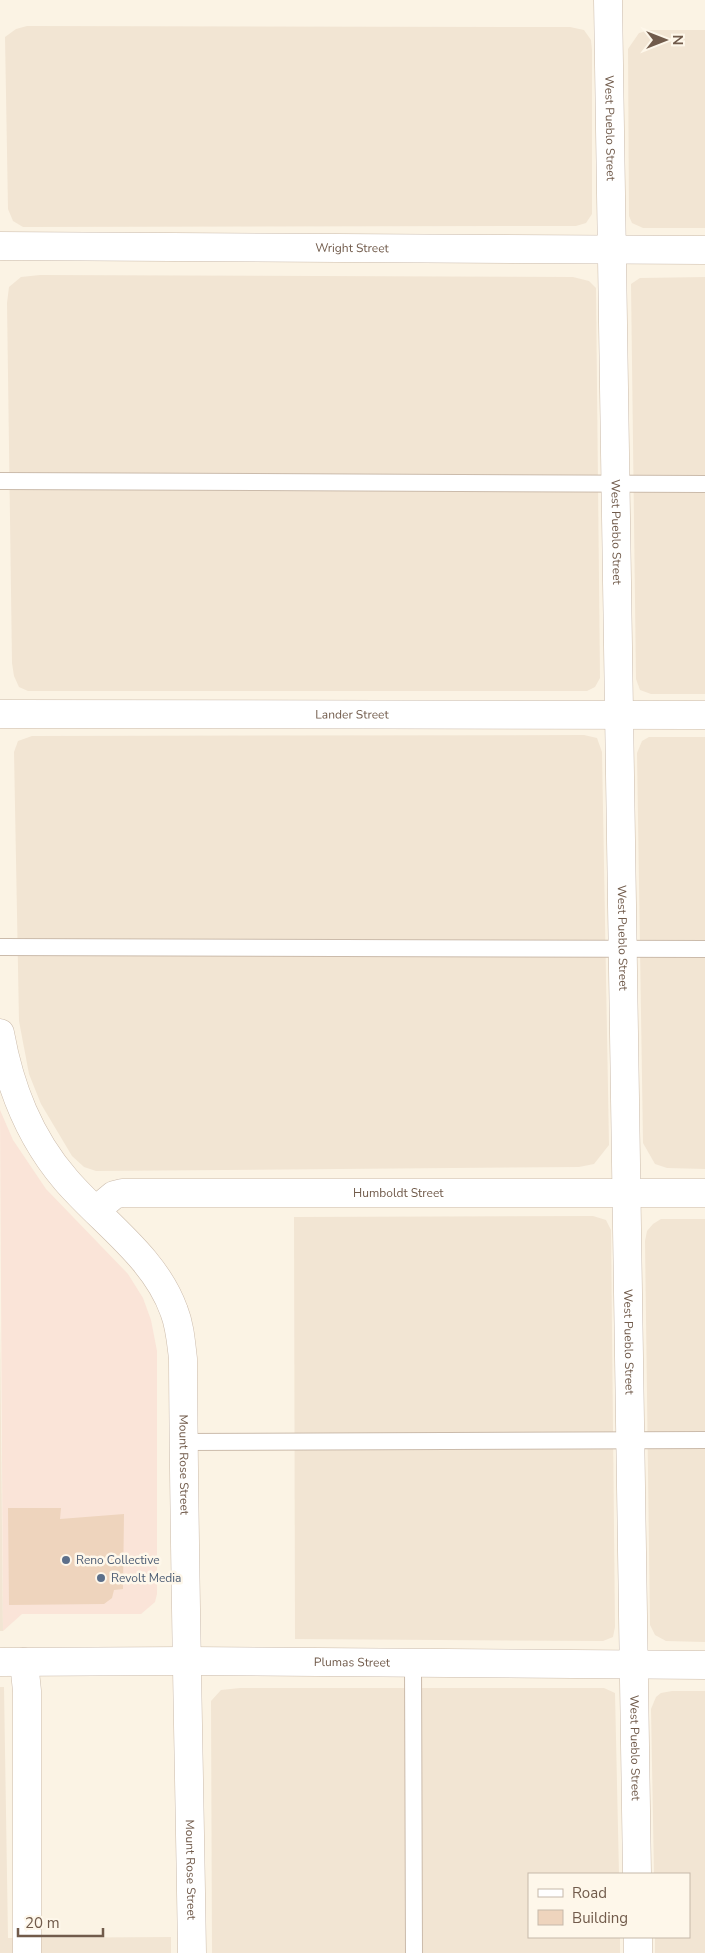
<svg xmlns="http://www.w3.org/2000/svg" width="705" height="1953" font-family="'Nunito Sans',sans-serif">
  <rect width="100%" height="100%" fill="#fbf3e4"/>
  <g fill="#f2e5d3">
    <polygon points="27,26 570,27 584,30 591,40 592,50 592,214 586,223 576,226 23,227 13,221 8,209 5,37 16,29"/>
    <polygon points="650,30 705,30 705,228 643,228 632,223 629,216 628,49 639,33"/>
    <polygon points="40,275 573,277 589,281 596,288 600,678 595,687 587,691 28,691 19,687 14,676 12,663 7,303 9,287 21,277"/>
    <polygon points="705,277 705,694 651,694 640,690 636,679 631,284 640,278"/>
    <polygon points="584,735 597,738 602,752 609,1145 594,1164 579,1167 96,1171 84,1167 72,1156 41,1104 29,1074 19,1021 14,752 18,741 32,736"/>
    <polygon points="649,737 705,737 705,1169 667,1168 655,1164 643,1143 637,753 642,741"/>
    <polygon points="593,1216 606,1220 611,1230 615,1627 613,1637 603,1641 295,1639 294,1217"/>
    <polygon points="661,1219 705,1219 705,1642 666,1641 655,1635 650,1625 645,1241 647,1231 653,1224"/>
    <polygon points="0,1323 3,1631 0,1631"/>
    <polygon points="0,1687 4,1687 8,1938 171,1937 171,1953 0,1953"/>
    <polygon points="240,1688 604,1688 615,1693 619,1874 529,1874 529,1937 620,1937 620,1953 212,1953 211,1701 221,1690"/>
    <polygon points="672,1691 705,1691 705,1953 655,1953 655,1937 689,1937 689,1874 654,1874 651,1709 656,1697 661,1693"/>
  </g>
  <polygon fill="#fae4d8" points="0,1110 13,1140 46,1189 128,1274 143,1298 151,1320 157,1351 157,1594 155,1602 141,1614 22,1614 3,1631"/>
  <polygon fill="#eed4bd" points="8,1508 61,1508 60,1519 124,1514 123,1589 114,1590 112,1598 104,1604 9,1605"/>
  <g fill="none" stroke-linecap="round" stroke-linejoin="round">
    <defs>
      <g id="service">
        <polyline points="0,481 705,484"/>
        <polyline points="0,947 705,949"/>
        <polyline points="183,1442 705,1440"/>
        <polyline points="413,1663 414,1953"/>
      </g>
      <g id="minor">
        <path id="s1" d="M608 0 637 1874"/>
        <path id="s2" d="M0 246 705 250"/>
        <path id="s3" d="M0 714 705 715"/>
        <path id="s4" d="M96 1210 114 1195 122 1193H705"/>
        <polyline points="24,1662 27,1691 27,1953"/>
        <polyline points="638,1937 638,1953"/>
      </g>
      <g id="tertiary">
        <path id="s5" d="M0 1033C10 1088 29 1137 66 1180 102 1222 155 1257 174 1311 180 1326 181 1342 183 1359 184 1557 189 1755 192 1953"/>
        <path id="s6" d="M0 1662 188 1661 705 1665"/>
      </g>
    </defs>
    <use href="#service" stroke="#cbbbab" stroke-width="18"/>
    <use href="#minor" stroke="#cbbbab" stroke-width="29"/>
    <use href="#tertiary" stroke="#cbbbab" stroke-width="29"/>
    <use href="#service" stroke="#fff" stroke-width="16"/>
    <use href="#minor" stroke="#fff" stroke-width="28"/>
    <use href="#tertiary" stroke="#fff" stroke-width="28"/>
  </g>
  <g fill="#5c6f8a" stroke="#fef7ea" stroke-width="2">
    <circle cx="66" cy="1560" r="5"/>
    <circle cx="101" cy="1578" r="5"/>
  </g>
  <g text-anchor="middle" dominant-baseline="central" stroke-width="5" stroke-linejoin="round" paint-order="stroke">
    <g font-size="12" fill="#715b4b" stroke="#fef7ea">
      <text stroke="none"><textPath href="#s1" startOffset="128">West Pueblo Street</textPath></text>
      <text stroke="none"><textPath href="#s2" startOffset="352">Wright Street</textPath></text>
      <text stroke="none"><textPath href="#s1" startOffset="532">West Pueblo Street</textPath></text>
      <text stroke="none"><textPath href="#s3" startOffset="352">Lander Street</textPath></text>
      <text stroke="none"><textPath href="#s1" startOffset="938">West Pueblo Street</textPath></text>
      <text stroke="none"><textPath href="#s4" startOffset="308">Humboldt Street</textPath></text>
      <text stroke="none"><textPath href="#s1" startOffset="1342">West Pueblo Street</textPath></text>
      <text stroke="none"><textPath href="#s5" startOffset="489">Mount Rose Street</textPath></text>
      <text stroke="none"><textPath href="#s6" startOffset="352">Plumas Street</textPath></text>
      <text stroke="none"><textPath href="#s1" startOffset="1748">West Pueblo Street</textPath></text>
      <text stroke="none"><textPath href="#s5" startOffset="894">Mount Rose Street</textPath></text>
    </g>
    <g font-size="12" fill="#4e5e75" stroke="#fef7ea" text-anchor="start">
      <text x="76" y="1560">Reno Collective</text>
      <text x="111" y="1578">Revolt Media</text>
    </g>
  </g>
  <rect x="528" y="1873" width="162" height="65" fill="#fef7ea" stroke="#c6b9aa"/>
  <rect x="538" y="1889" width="25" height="8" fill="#ffffff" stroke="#c6b9aa"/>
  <text x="572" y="1898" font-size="15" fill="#715b4b">Road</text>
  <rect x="538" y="1910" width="25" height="15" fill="#eed4bd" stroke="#c6b9aa"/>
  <text x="572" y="1923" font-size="15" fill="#715b4b">Building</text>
  <g transform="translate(665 40) rotate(90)" stroke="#fef7ea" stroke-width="4" paint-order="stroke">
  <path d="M0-4L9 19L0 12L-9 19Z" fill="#715b4b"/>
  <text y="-8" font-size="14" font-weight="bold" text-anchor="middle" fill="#715b4b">N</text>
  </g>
  <path d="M18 1928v8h85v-8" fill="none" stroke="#715b4b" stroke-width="2.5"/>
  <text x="25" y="1928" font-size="15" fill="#715b4b" stroke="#fef7ea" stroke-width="4" paint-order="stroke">20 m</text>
</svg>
